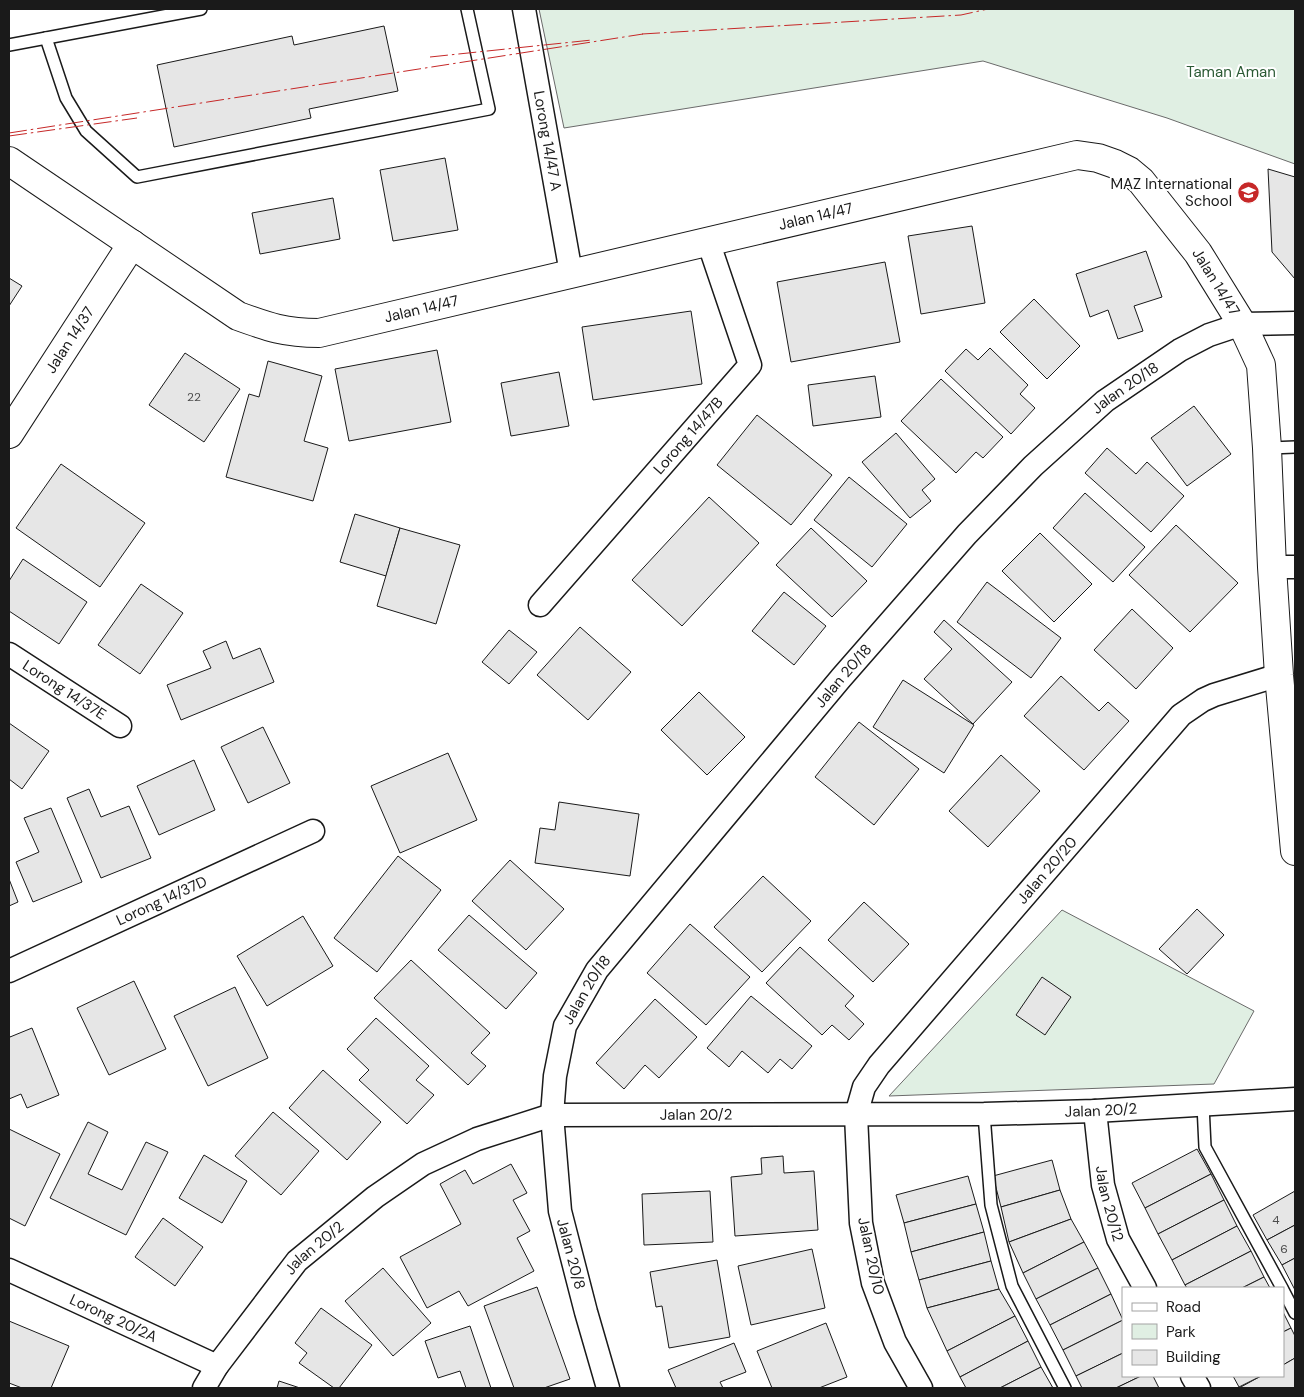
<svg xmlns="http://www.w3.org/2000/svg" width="1304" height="1397" font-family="'DM Sans',sans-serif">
  <rect width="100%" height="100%" fill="#fff"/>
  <g fill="#e0efe3" stroke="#6a6a6a">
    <polygon points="539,9 1295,9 1295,164 1167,118 983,61 564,128"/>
    <polygon points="1062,910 1254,1011 1214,1084 889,1096"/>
  </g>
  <g fill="#e6e6e6" stroke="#1a1a1a">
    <polygon points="384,26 398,91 309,109 311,118 174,147 157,65 292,36 294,45"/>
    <polygon points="445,158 458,230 393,241 380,170"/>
    <polygon points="1268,169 1295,177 1295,279 1272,252"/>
    <polygon points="333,198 340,239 260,254 252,213"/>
    <polygon points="972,226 985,303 921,314 908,236"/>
    <polygon points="1146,251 1162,297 1134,306 1143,331 1118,339 1108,310 1090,317 1076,274"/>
    <polygon points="885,262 900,342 791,362 777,282"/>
    <polygon points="9,278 22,286 9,306"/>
    <polygon points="1034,299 1080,346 1047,379 1000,332"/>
    <polygon points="691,311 702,384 593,400 582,327"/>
    <polygon points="990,348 1028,385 1020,394 1035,408 1011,434 945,371 966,349 978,360"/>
    <polygon points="437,350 451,422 349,441 335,369"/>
    <polygon points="185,353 240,389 204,442 149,405"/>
    <polygon points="268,361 322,376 304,441 328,448 313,501 226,477 249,394 259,397"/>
    <polygon points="559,372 569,426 511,436 501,383"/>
    <polygon points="875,376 881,417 813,426 808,385"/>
    <polygon points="941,379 1003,437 983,458 976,452 956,473 901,421"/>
    <polygon points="1194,406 1231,454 1187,486 1151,438"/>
    <polygon points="757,415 832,475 791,525 717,465"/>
    <polygon points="896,433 935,479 922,490 931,501 910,518 862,462"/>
    <polygon points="1107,448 1136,474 1147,462 1184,496 1151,532 1085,473"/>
    <polygon points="61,464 145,523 100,587 16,528"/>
    <polygon points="849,477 907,524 872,567 814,520"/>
    <polygon points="1085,493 1145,547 1113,582 1053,528"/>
    <polygon points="709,497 759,543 682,626 632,580"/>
    <polygon points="355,514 400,528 386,576 340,562"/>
    <polygon points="1176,525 1238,583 1190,632 1129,575"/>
    <polygon points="400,528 460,545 436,624 377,606"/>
    <polygon points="811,528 867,581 832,617 776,565"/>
    <polygon points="1040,533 1092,584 1054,622 1002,571"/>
    <polygon points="23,559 87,602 59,644 9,611 9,581"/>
    <polygon points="987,582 1061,638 1031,678 957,622"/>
    <polygon points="141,584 183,613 140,674 98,645"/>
    <polygon points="784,592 826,626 794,665 752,631"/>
    <polygon points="1132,609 1173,648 1136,689 1094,650"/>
    <polygon points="944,620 1012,682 973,724 924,679 952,649 934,632"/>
    <polygon points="580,627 631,672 588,720 537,675"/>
    <polygon points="509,630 537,652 509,684 482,662"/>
    <polygon points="226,641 233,659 260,648 274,682 181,720 167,685 211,668 203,651"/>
    <polygon points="1061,676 1099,711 1108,702 1129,721 1084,770 1024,716"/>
    <polygon points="903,680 974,725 944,773 873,727"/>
    <polygon points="699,692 745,737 707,775 661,730"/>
    <polygon points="859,722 919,769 874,825 815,777"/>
    <polygon points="9,723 49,751 22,789 9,779"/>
    <polygon points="263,727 290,783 248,803 221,747"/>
    <polygon points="448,753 477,820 400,853 371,786"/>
    <polygon points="1001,755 1040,791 988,847 949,811"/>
    <polygon points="194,760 215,810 159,835 137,786"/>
    <polygon points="89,789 101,817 129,806 151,858 101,878 67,798"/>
    <polygon points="559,802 639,814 630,876 535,863 540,828 555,830"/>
    <polygon points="51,808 82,882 33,902 16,862 39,852 24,818"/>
    <polygon points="398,856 441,890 377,972 334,938"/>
    <polygon points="510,860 564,909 526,950 472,901"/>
    <polygon points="763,876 811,921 762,972 714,927"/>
    <polygon points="9,879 18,902 9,906"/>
    <polygon points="864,902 909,944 873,982 828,940"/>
    <polygon points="1197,909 1224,935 1187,974 1159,949"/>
    <polygon points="469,915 537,973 506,1009 438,950"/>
    <polygon points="303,916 333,966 267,1006 237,956"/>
    <polygon points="690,924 750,977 706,1025 647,973"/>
    <polygon points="800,947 854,996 845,1006 864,1024 849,1040 832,1025 822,1035 766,983"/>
    <polygon points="411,960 490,1033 471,1053 486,1066 468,1085 374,998"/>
    <polygon points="1042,977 1071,997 1045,1035 1016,1015"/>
    <polygon points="134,981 166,1049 109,1075 77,1008"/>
    <polygon points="235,987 268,1058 208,1086 174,1016"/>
    <polygon points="751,996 812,1046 792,1069 780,1059 768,1073 742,1051 729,1067 707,1048"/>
    <polygon points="655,999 697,1037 659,1078 645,1065 624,1089 596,1063"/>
    <polygon points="376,1018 429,1066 416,1080 434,1095 407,1124 359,1080 369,1070 347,1049"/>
    <polygon points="32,1028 59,1095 27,1108 21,1094 9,1099 9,1035 10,1037"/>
    <polygon points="323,1070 381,1122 347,1160 289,1108"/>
    <polygon points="273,1112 319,1151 281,1195 235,1156"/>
    <polygon points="88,1122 108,1132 88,1174 122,1190 146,1142 168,1152 126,1235 50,1198"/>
    <polygon points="9,1129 60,1154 25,1226 9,1218"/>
    <polygon points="1197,1149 1211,1174 1145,1208 1132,1183"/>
    <polygon points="204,1155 247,1181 222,1223 179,1198"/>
    <polygon points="783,1156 784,1173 814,1171 818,1230 735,1236 731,1177 762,1174 761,1158"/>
    <polygon points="1052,1160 1060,1190 1001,1207 993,1176"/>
    <polygon points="511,1164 527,1193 513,1200 530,1231 517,1238 534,1271 468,1306 459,1291 427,1308 400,1257 461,1224 440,1184 465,1170 473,1184"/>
    <polygon points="1211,1174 1224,1200 1158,1234 1145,1208"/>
    <polygon points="968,1176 976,1204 904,1223 896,1195"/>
    <polygon points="1060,1190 1071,1219 1009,1242 1001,1207"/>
    <polygon points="710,1191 713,1242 644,1245 642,1194"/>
    <polygon points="1295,1191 1295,1225 1267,1240 1253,1215"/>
    <polygon points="1224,1200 1237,1226 1172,1260 1158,1234"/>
    <polygon points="976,1204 984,1232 911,1252 904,1223"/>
    <polygon points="163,1218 203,1247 175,1286 135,1257"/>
    <polygon points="1071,1219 1084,1242 1023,1273 1009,1242"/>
    <polygon points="1295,1225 1295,1258 1282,1265 1267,1240"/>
    <polygon points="1237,1226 1251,1251 1185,1285 1172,1260"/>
    <polygon points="984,1232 991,1261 919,1280 911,1252"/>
    <polygon points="1084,1242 1098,1268 1036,1299 1023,1273"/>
    <polygon points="812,1249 825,1308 751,1325 738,1266"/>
    <polygon points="1251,1251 1264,1277 1242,1288 1187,1288 1185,1285"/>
    <polygon points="1295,1258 1295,1290 1282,1265"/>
    <polygon points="717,1260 730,1337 669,1348 662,1306 656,1307 650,1272"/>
    <polygon points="991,1261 999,1289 927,1308 919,1280"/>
    <polygon points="383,1268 431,1323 393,1356 345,1301"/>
    <polygon points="1098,1268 1111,1294 1050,1325 1036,1299"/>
    <polygon points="1264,1277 1270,1288 1242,1288"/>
    <polygon points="537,1287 570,1379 544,1388 514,1388 484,1306"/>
    <polygon points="999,1289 1015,1316 947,1351 927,1308"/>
    <polygon points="1111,1294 1123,1320 1063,1350 1050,1325"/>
    <polygon points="321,1308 372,1345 339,1388 334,1388 299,1363 307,1353 295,1343"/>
    <polygon points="1283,1312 1291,1328 1283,1332"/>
    <polygon points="1015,1316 1028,1341 960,1377 947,1351"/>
    <polygon points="1123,1320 1123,1353 1076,1376 1063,1350"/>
    <polygon points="9,1321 69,1346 51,1388 22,1388 9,1383"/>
    <polygon points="826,1323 847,1377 819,1388 772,1388 757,1351"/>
    <polygon points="470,1326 491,1388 466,1388 460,1371 438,1378 425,1341"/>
    <polygon points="1291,1328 1295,1336 1295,1358 1283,1365 1283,1332"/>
    <polygon points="1028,1341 1041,1367 1000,1388 966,1388 960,1377"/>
    <polygon points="734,1343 746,1372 720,1382 723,1388 676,1388 668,1370"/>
    <polygon points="1123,1353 1123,1376 1141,1376 1116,1388 1082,1388 1076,1376"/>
    <polygon points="1295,1358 1295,1388 1239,1388 1261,1376 1283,1376 1283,1365"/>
    <polygon points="1041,1367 1053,1388 1000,1388"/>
    <polygon points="1141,1376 1153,1376 1159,1388 1116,1388"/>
    <polygon points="1233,1376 1261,1376 1239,1387"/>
    <polygon points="279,1381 300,1388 277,1388"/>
  </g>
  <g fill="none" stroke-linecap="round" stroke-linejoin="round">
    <defs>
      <g id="service">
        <polyline points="46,38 66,98 86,131 137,177 489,109 467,9"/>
        <polyline points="9,45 201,9"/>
        <polyline points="1267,448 1295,447"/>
        <polyline points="1203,1105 1205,1147 1282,1288"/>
        <polyline points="984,1114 991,1205 1012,1286 1065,1388"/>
        <polyline points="1283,1290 1295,1313"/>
      </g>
      <g id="minor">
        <path id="s1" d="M524 9 571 273"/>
        <polyline points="1272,567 1295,567"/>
        <path id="s2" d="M540 605 750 365 708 241"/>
        <path id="s3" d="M9 654 120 726"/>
        <path id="s4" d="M9 971 313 831"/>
        <path id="s5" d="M1095 1111 1103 1185 1118 1239 1145 1288"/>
        <path id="s6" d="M9 1270 217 1366"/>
        <polyline points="1192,1376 1199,1388"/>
        <path id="s7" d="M204 1388 217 1366 297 1261 375 1197 423 1164 477 1139 552 1115 984 1114 1095 1111 1295 1099"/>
        <path id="s8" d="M608 1388 586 1312 560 1211 552 1115 555 1076 565 1026 597 970 841 678 967 534 1033 466 1105 401 1180 350 1209 335 1242 324 1295 323"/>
        <path id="s9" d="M921 1388 895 1342 873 1283 861 1223 856 1115 864 1087 879 1065 1181 715 1203 700 1214 695 1279 675"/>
      </g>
      <g id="tertiary">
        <path id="s10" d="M9 161 238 316C268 327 285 333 319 333L1077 155 1098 158 1115 164 1129 171 1141 181 1198 253 1242 324 1261 365 1267 448 1272 567 1279 675 1295 851"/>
        <path id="s11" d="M9 434 132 244"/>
      </g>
    </defs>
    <use href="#service" stroke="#1a1a1a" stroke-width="14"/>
    <use href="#minor" stroke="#1a1a1a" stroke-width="25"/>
    <use href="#tertiary" stroke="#1a1a1a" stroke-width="30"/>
    <use href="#service" stroke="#fff" stroke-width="11"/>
    <use href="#minor" stroke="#fff" stroke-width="22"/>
    <use href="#tertiary" stroke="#fff" stroke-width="28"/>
    <g stroke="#c62828" stroke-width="1" stroke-dasharray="18 4 2.5 4" stroke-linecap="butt">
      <polyline points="642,34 961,15 988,9"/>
      <polyline points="430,57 592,40"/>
      <polyline points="9,133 643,34"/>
      <polyline points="9,136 137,118"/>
    </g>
  </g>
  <defs>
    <symbol id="school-disc" viewBox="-11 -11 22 22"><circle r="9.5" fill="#c62828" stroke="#fff"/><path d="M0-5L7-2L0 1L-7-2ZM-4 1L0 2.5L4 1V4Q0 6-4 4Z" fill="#fff"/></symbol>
  </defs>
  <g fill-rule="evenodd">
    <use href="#school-disc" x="1236" y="180" width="25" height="25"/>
  </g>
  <g text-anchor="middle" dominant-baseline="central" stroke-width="4" stroke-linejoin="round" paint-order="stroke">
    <g font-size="12" fill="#4d4d4d">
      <text x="194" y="397">22</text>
      <text x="1276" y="1220">4</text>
      <text x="1284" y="1249">6</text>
    </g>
    <g font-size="15" fill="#2b5a34" stroke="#fff">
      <text x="1231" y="72">Taman Aman</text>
    </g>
    <g font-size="15" fill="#1a1a1a" stroke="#fff">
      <text stroke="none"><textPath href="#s1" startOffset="134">Lorong 14/47 A</textPath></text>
      <text stroke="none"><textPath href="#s10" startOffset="870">Jalan 14/47</textPath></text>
      <text stroke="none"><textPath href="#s10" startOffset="1335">Jalan 14/47</textPath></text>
      <text stroke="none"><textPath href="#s10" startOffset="465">Jalan 14/47</textPath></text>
      <text stroke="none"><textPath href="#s11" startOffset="112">Jalan 14/37</textPath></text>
      <text stroke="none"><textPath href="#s8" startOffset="1222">Jalan 20/18</textPath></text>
      <text stroke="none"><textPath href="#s2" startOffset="225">Lorong 14/47B</textPath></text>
      <text stroke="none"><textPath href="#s8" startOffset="818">Jalan 20/18</textPath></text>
      <text stroke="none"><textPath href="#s3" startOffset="66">Lorong 14/37E</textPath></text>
      <text stroke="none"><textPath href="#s9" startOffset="598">Jalan 20/20</textPath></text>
      <text stroke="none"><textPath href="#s4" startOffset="168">Lorong 14/37D</textPath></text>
      <text stroke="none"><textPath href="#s8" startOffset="412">Jalan 20/18</textPath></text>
      <text stroke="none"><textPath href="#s7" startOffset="1004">Jalan 20/2</textPath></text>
      <text stroke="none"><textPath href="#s7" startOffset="599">Jalan 20/2</textPath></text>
      <text stroke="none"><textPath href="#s5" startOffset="94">Jalan 20/12</textPath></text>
      <text stroke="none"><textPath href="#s7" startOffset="179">Jalan 20/2</textPath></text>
      <text transform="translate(571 1254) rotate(75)">Jalan 20/8</text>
      <text transform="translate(871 1256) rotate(78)">Jalan 20/10</text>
      <text stroke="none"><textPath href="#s6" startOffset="115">Lorong 20/2A</textPath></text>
    </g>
    <g font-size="15" fill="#1a1a1a" stroke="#fff" text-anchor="end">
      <text x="1232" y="184">MAZ International<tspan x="1232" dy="17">School</tspan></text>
    </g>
  </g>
  <rect width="1304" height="1397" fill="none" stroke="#1a1a1a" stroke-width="20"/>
  <rect x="1122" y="1287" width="162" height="90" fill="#ffffff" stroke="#a3a3a3"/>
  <rect x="1132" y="1303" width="25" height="8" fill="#ffffff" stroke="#a3a3a3"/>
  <text x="1166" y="1312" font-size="15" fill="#1a1a1a">Road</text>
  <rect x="1132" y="1324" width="25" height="15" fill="#e0efe3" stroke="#a3a3a3"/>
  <text x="1166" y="1337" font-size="15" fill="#1a1a1a">Park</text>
  <rect x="1132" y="1350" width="25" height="15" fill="#e6e6e6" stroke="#a3a3a3"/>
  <text x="1166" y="1362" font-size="15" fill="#1a1a1a">Building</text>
</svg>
